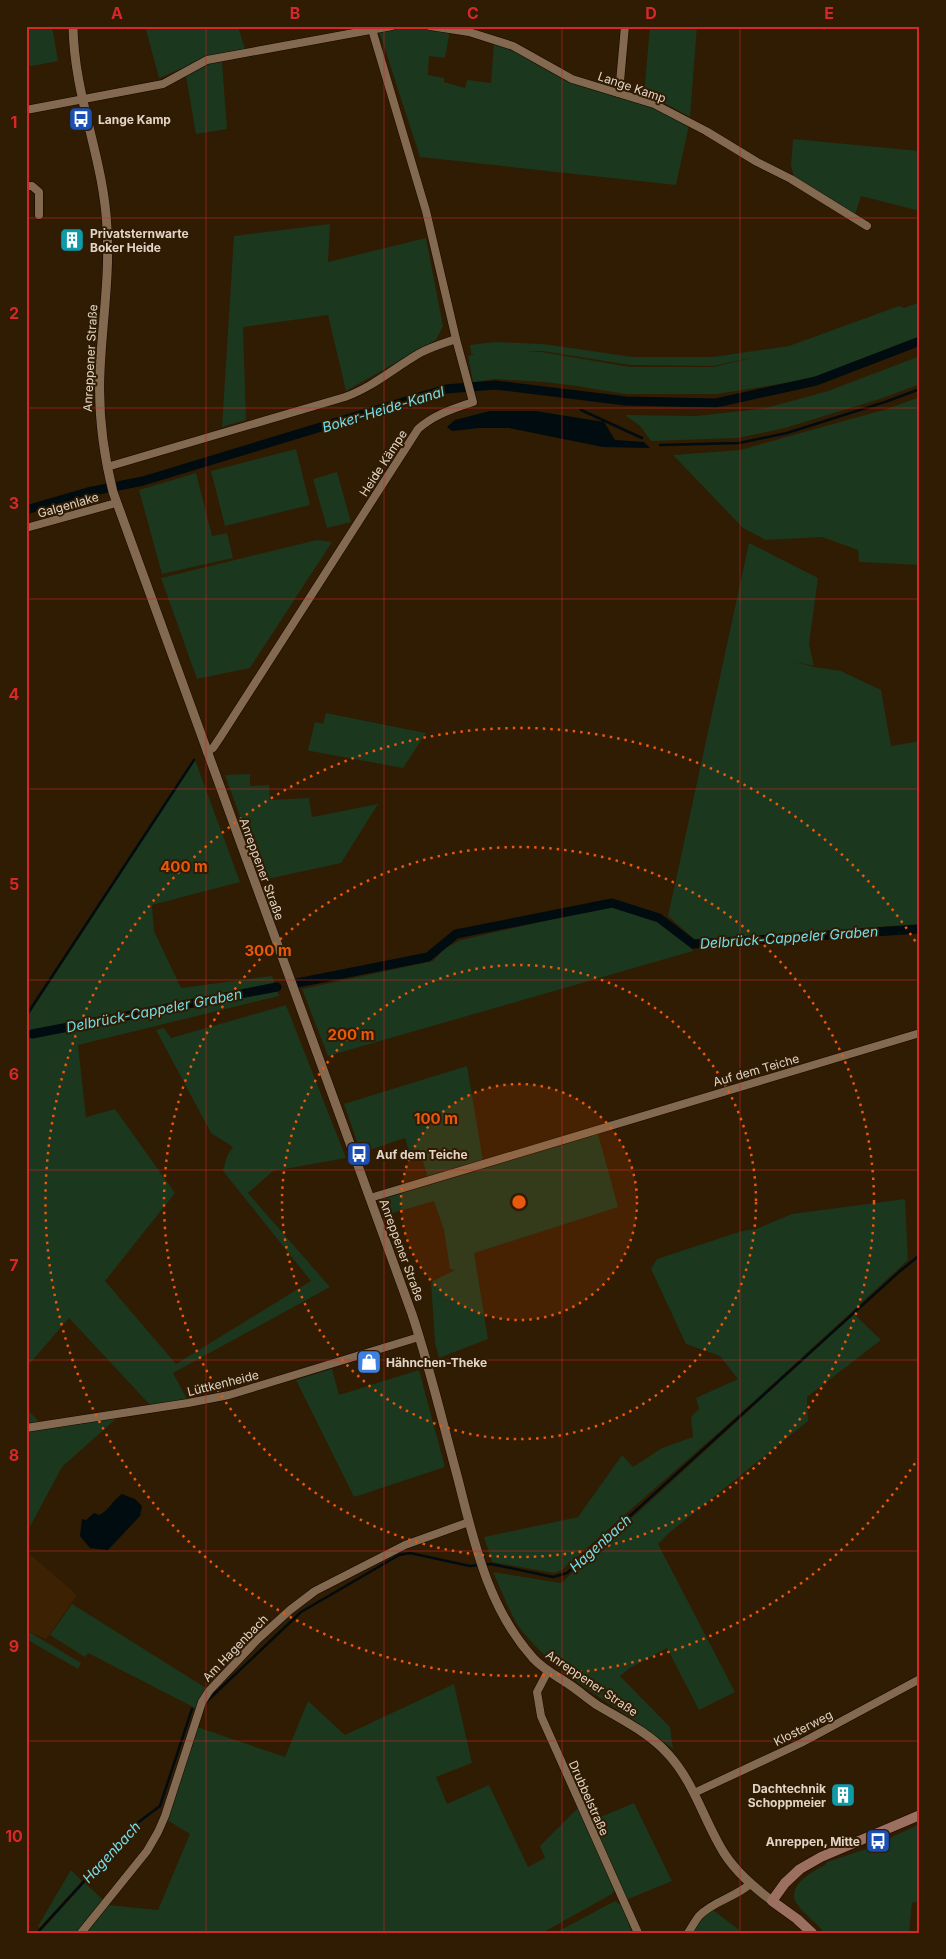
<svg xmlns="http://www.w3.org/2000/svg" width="946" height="1959" font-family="Inter,sans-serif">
  <rect width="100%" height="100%" fill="#301b03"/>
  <polygon fill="#3c2202" points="26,1551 77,1595 46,1639 26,1630"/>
  <g fill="#1b371d" fill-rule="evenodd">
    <polygon points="26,26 52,26 58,61 26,67"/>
    <polygon points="145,26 238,26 245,49 206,58 159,78"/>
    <polygon points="650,26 697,26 690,117 655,98 644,95"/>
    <polygon points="402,27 450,30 445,58 429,56 428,75 444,78 444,82 465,88 467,80 491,83 494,43 512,48 620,97 653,108 689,125 676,185 420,157 379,31"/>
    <polygon points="222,62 227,129 196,134 186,76 208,64"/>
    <polygon points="793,139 920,151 920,211 861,196 855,215 794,177 791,165"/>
    <polygon points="330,224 328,262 426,238 443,326 436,340 346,391 328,315 243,327 246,420 222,427 234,236"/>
    <path d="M920 302V338L816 378 717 394H625L577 386 544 382 495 379 473 382 468 356 475 354H471L470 345 495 342 543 344 633 357H713L789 346 899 306 904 308ZM542 351 630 365 713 366 760 356 713 367H630L542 352H523Z"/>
    <polygon points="920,356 920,384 883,398 785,428 738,438 651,441 640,426 625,415 697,416 766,408 828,391"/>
    <polygon points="920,397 920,565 859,562 858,550 822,537 766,540 743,528 673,455 740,450 887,409"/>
    <polygon points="296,449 310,505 225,526 211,471"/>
    <polygon points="337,472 351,522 327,528 313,479"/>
    <polygon points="196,473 212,536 227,533 233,558 162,574 139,490"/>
    <polygon points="317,540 332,542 250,668 197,679 161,578"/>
    <polygon points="749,543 818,578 809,644 814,666 793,661 814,667 841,671 881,690 891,746 920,741 920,924 695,940 668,916"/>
    <polygon points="326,713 426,733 403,768 310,751 308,750 315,722 323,724"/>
    <polygon points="195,760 240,882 152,905 154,931 181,988 272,976 279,996 78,1045 86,1117 115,1109 175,1193 105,1281 176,1364 311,1281 223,1171 227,1156 233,1147 211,1133 156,1030 164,1028 171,1038 286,1005 346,1158 273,1171 248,1193 330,1287 173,1373 188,1401 152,1407 69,1318 26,1368 26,1019"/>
    <polygon points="250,774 250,786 269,785 270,800 309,798 312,817 378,804 341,863 263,880 225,775"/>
    <path d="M610 906C642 913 672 924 693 951L328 1056 302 989 433 961 445 948 461 940Z"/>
    <polygon points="467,1066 483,1161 428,1178 419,1149 409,1152 405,1138 361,1153 344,1104"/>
    <polygon points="598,1134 618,1207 474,1253 488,1339 439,1358 435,1343 431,1282 455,1270 450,1269 444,1230 434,1201 386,1215 380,1200"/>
    <polygon points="905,1199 908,1260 752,1403 562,1570 554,1573 492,1562 484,1537 578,1517 622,1455 633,1467 662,1448 693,1437 691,1417 699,1409 696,1398 738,1379 720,1356 686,1344 651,1269 657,1259 742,1231 756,1229 792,1214"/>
    <path d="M854 1314 881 1340 807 1397 808 1421 669 1533 658 1544 735 1692 699 1710 667 1648 630 1668 620 1676 670 1727 673 1749C623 1708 563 1682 522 1631 511 1617 501 1589 493 1572L561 1583Z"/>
    <polygon points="332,1369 339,1395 419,1370 445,1467 354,1497 296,1380"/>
    <polygon points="26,1408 45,1428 119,1416 62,1467 26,1534"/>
    <polygon points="72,1604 206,1688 197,1709 88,1653 85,1657 50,1635"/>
    <polygon points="26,1630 81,1663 78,1669 26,1639"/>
    <polygon points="454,1684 472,1763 436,1777 447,1804 489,1785 528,1867 545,1858 540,1846 578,1808 612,1884 614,1890 612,1894 542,1933 86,1933 108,1905 158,1910 190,1834 167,1820 197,1727 285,1757 308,1701 345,1735"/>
    <polygon points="634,1803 672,1881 626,1900 591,1821"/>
    <path d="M920 1824V1901L912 1903 909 1933H824C817 1922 804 1915 797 1904 785 1886 813 1871 825 1865L827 1862 866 1849Z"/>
    <polygon points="71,1870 82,1881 39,1928 38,1926"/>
    <polygon points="85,1883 103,1900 77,1933 39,1933"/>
    <polygon points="615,1901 622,1906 632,1933 555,1933"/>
    <polygon points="713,1910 743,1933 692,1933 699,1921"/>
  </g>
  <g fill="#000c0f">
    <polygon points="490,411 535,411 604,422 615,440 644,442 650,448 603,447 509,428 479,428 452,431 447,427 455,420"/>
    <path d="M122 1494 135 1499 142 1506 140 1516 108 1550 90 1548 80 1536 82 1519 86 1520 94 1513 99 1515C111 1509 111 1501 122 1494Z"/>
  </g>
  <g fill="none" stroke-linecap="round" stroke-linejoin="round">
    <g stroke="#000c0f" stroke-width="2.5">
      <polyline points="581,410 642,438"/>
      <polyline points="660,445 739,443 787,433 885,402 920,389"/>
      <polyline points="26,1016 194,760"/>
      <polyline points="207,1701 301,1612 399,1555 410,1553 470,1566 491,1564 553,1577 567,1573 900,1271 920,1255"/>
      <polyline points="37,1933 136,1824 160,1806 192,1709"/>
    </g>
    <g stroke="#000c0f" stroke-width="9">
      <polyline points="26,510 88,492 143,481 446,389 495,385 626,401 716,403 816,381 920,341"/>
      <polyline points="292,984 428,957 456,934 612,903 659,918 693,944 920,929"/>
      <polyline points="32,1034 277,987"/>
    </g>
    <defs>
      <g id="minor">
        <polyline points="371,26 426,211 456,339"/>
        <polyline points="430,26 469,32 513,46 572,79 654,104 706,131 757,162 791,179 867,226"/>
        <polyline points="619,93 625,26"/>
        <polyline points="26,110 163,84 207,60 392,26"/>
        <polyline points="26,186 32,186 39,192 39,215"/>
        <path d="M107 467 345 397C373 387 394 368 420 353 431 347 444 343 456 339L473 402C453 409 435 414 418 429L221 736 213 748 207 752"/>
        <polyline points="26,528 116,503"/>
        <polyline points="370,1198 920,1033"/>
        <polyline points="26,1428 188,1403 229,1395 419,1337"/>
        <polyline points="548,1671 537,1692 541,1716 638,1933"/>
        <polyline points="694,1793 801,1743 920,1679"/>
        <polyline points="81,1933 147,1851 158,1832 165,1816 202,1702 209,1691 258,1639 290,1610 315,1591 405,1545 469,1522"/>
        <path d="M688 1933C692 1927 695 1921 699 1916 713 1901 736 1897 750 1884"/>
      </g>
      <path id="tertiary" d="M73 26C74 97 104 159 107 228 110 276 102 324 100 372 98 413 103 452 113 492L412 1314C430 1368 443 1424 458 1479 474 1542 488 1608 533 1658 544 1670 557 1676 570 1685 579 1691 588 1699 597 1705 622 1720 648 1732 668 1754 694 1782 704 1821 724 1853 736 1872 754 1887 772 1901"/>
      <polyline id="secondary" points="812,1933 797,1919 772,1901 785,1883 800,1869 821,1857 920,1815"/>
    </defs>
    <use href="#minor" stroke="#170500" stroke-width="9"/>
    <use href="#tertiary" stroke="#170500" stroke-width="10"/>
    <use href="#secondary" stroke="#170500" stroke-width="11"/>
    <use href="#minor" stroke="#82694f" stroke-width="8"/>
    <use href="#tertiary" stroke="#82694f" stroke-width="9"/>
    <use href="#secondary" stroke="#9c7060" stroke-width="10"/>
  </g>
  <path fill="none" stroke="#d62828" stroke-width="1" stroke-opacity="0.55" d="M206 26V1933M384 26V1933M562 26V1933M740 26V1933M26 218H920M26 408H920M26 599H920M26 789H920M26 980H920M26 1170H920M26 1360H920M26 1551H920M26 1741H920"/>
  <circle cx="519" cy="1202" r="118" fill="#e8590c" fill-opacity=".12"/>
  <g fill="none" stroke="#e8590c" stroke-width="2.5" stroke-dasharray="2.5 5">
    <circle cx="519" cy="1202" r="118"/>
    <circle cx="519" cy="1202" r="237"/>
    <circle cx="519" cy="1202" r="355"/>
    <path d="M919 1457A474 474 0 1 1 919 947"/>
  </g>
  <defs>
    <symbol id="bus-square" viewBox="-11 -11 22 22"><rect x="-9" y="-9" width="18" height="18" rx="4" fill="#1a4fb4" stroke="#301b03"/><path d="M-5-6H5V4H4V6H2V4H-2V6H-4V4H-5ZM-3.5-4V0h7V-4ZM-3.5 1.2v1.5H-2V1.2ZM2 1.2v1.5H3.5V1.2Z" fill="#fff"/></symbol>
    <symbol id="building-square" viewBox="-11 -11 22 22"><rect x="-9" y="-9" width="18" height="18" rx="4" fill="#0f9aa8" stroke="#301b03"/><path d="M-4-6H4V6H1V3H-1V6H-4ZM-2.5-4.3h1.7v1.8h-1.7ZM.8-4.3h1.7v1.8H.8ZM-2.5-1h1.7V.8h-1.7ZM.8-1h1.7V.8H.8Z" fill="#fff"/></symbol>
    <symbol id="shop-square" viewBox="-11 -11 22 22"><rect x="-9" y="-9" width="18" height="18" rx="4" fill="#3f7fe0" stroke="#301b03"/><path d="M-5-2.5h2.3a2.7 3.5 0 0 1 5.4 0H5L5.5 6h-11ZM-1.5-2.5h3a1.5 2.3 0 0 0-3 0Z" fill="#fff"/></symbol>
  </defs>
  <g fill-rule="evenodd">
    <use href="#bus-square" x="67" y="105" width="28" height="28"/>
    <use href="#building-square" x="58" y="226" width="28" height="28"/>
    <use href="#bus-square" x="345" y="1140" width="28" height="28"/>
    <use href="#shop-square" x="355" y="1348" width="28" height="28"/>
    <use href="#building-square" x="829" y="1781" width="28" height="28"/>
    <use href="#bus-square" x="864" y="1827" width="28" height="28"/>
  </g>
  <g text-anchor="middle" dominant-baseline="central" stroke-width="4" stroke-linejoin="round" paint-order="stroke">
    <g font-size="12" fill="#e2d4c6" stroke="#301b03">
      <text transform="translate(632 87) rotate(19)">Lange Kamp</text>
      <text transform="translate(90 358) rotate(-87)">Anreppener Straße</text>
      <text transform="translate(383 463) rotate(-57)">Heide Kämpe</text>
      <text transform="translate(68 505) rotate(-16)">Galgenlake</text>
      <text transform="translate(262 869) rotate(70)">Anreppener Straße</text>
      <text transform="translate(756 1070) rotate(-16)">Auf dem Teiche</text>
      <text transform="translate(402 1250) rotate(70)">Anreppener Straße</text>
      <text transform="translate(223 1383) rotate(-14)">Lüttkenheide</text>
      <text transform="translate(235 1648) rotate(-46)">Am Hagenbach</text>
      <text transform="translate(592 1683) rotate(34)">Anreppener Straße</text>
      <text transform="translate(803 1728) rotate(-27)">Klosterweg</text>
      <text transform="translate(589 1798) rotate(66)">Drubbelstraße</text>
    </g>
    <g font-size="12" font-weight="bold" fill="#e2d4c6" stroke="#301b03" text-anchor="start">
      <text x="98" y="119">Lange Kamp</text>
      <text x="90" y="233">Privatsternwarte<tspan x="90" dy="14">Boker Heide</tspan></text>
      <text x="376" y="1154">Auf dem Teiche</text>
      <text x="386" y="1362">Hähnchen-Theke</text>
      <text x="826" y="1788" text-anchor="end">Dachtechnik<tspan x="826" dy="14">Schoppmeier</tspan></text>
      <text x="860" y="1841" text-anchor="end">Anreppen, Mitte</text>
    </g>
    <g font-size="14" font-style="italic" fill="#72dfea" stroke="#301b03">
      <text transform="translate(383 409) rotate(-17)">Boker-Heide-Kanal</text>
      <text transform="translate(789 937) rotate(-4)">Delbrück-Cappeler Graben</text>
      <text transform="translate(154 1010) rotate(-11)">Delbrück-Cappeler Graben</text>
      <text transform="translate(600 1543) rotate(-42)">Hagenbach</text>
      <text transform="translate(111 1852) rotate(-47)">Hagenbach</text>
    </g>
  </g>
  <circle cx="519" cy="1202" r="8" fill="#e8590c" stroke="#301b03" stroke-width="2.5"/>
  <g font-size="15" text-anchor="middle" font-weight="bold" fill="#e8590c" stroke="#301b03" stroke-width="4" stroke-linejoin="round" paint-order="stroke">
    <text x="184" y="872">400 m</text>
    <text x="268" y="956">300 m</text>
    <text x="351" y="1040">200 m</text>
    <text x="436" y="1124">100 m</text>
  </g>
  <rect width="946" height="1959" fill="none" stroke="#301b03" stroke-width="55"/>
  <rect x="28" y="28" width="890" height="1904" fill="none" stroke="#d62828" stroke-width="2"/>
  <g font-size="16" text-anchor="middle" font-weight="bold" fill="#d62828">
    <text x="117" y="19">A</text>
    <text x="295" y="19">B</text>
    <text x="473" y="19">C</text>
    <text x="651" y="19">D</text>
    <text x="829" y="19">E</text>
    <text x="14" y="128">1</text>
    <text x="14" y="319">2</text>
    <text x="14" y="509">3</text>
    <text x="14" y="700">4</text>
    <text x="14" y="890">5</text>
    <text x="14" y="1080">6</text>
    <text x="14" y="1271">7</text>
    <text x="14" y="1461">8</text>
    <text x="14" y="1652">9</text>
    <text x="14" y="1842">10</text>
  </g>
</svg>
